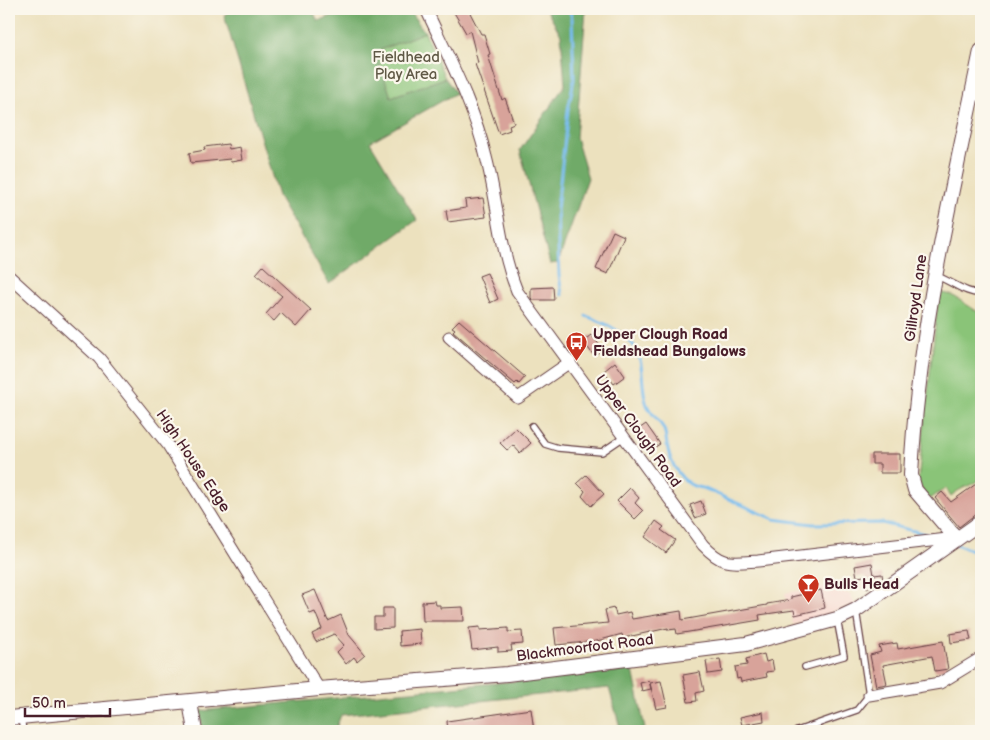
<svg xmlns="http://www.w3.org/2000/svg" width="990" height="740" font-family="'Balsamiq Sans',sans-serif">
  <rect width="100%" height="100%" fill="#fbf7ec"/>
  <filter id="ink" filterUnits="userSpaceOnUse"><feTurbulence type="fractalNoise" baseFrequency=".02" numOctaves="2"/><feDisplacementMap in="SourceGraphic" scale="10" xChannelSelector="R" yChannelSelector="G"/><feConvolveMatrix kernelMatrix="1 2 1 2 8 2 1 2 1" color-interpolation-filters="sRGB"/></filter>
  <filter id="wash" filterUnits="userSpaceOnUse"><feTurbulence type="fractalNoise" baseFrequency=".0096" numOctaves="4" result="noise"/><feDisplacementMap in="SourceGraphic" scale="20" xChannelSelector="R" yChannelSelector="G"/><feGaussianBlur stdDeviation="1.12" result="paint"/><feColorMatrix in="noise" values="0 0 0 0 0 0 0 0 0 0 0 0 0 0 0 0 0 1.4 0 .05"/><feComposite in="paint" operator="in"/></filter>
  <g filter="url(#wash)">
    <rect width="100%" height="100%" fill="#ece1be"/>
    <polygon fill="#f7d1c9" points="829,586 851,595 855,604 793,625 785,593"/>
    <g fill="#8ac478" stroke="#6a7252">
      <polygon points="425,32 445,78 391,97 375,52"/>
      <path d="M939 292 952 295 981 314V479C971 486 961 487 951 496L946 488 930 499 923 492 918 481Z"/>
    </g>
    <g fill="#6faa68" stroke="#5c644a">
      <polygon points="233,9 312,9 318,21 351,9 408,9 425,32 375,52 391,97 445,78 456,93 370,142 417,220 329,284 278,196 224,15"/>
      <polygon points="546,9 586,9 576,138 588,178 558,263 550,264 520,150 565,85 561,35"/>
      <polygon points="633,670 645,729 621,731 609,688 341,715 335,731 203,731 199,711"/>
    </g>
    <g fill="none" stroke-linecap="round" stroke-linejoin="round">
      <g stroke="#77bcee" stroke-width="3">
        <polyline points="562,295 559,275 557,209 568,110 574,79 572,18 569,9"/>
        <path d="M586 316C603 322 626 333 636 349 644 362 641 387 646 402 649 414 660 419 664 430 666 434 666 440 667 445 670 463 682 487 703 488L774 519 813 524 882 523 934 536"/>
        <polyline points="956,544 981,554"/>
      </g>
    </g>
    <g id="blocks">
      <g fill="#d8a39a">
        <polygon points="452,9 468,9 481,34 484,34 490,54 488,55 502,100 505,98 514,123 509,125 510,130 499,134 475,64 478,63 470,31 466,33"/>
        <polygon points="228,144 229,149 240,147 242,160 231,162 230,159 191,163 189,153 205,150 204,147"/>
        <polygon points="483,198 486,217 448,222 446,211 466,208 465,200"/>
        <polygon points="613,231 624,236 608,274 596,269"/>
        <polygon points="263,266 311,310 296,327 281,313 274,321 266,314 282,296 256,274"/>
        <polygon points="487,273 498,299 490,303 479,276"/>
        <polygon points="553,287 554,300 533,300 531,298 531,288"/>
        <polygon points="459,320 525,377 519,384 517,382 515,384 453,331 455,329 452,327"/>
        <polygon points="591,335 603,349 594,356 583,341"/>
        <polygon points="615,362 625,376 614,384 604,371"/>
        <polygon points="646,424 660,444 652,449 647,441 644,443 636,431"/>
        <polygon points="516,428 531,443 520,453 513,445 507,450 500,443"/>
        <polygon points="872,454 900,454 900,473 880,473 880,464 872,464"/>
        <polygon points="586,475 604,494 591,506 582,496 585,491 577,483"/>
        <polygon points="976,484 981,491 981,510 959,527 935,498 942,492 951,502"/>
        <polygon points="630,488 639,498 635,503 643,511 635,519 617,501"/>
        <polygon points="701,501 706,514 695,518 690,505"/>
        <polygon points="656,521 664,527 661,530 675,540 666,553 645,537"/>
        <polygon points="872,563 874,575 882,574 883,580 867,589 865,576 857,577 855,566"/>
        <polygon points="315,590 328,621 341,615 349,635 365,654 357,661 354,657 346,664 337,652 344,645 334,634 316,642 312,634 322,629 315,612 310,614 302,595"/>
        <polygon points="821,590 825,608 795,615 794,610 759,615 760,620 677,634 676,629 668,630 668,628 623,638 622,634 597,641 556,645 554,628 608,623 605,610 614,608 616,615 630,612 632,619 681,611 682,620 767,605 767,604 791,600 791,597"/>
        <polygon points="435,601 436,605 440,605 440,608 463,607 464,621 423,621 422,602"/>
        <polygon points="383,608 393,608 393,628 374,629 374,617 383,617"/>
        <polygon points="480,627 480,630 508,628 508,632 522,631 523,644 511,645 512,651 498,652 498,647 472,650 469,628"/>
        <polygon points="420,629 421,644 400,646 399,631"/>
        <polygon points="969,631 971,640 951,643 950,634"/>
        <polygon points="943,641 948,669 935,671 932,656 883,665 887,684 876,686 870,655 881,652 879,646 897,643 898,649"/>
        <polygon points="764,654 766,662 772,660 774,671 766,672 767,677 741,682 740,678 737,679 735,667 747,665 746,659"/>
        <polygon points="720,659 722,672 708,674 706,661"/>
        <polygon points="700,672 704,691 696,693 697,701 688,702 683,675"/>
        <polygon points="649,681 651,689 642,691 640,683"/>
        <polygon points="661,681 667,707 656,709 650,683"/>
        <polygon points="531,709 534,731 448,731 447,721"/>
        <polygon points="763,712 764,721 742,725 740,717"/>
      </g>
    </g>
  </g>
  <g filter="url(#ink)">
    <use href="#blocks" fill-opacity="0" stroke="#623c41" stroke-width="1"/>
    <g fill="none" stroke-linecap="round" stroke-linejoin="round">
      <defs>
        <g id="service">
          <path d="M936 276C950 280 967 295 981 293"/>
          <polyline points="532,426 545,444 558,448 602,452 624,437"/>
          <polyline points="805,667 844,656 837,619"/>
          <polyline points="21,717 23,731"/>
          <polyline points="797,731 857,710 869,695 856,610"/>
        </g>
        <g id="minor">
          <path d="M426 9C448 57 474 105 486 157 498 202 499 247 517 291L703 545C723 566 730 563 758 561L956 538"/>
          <polyline points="9,276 99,358 168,445 319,689"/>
          <polyline points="449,337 518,398 570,362"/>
          <polyline points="869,695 940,683 981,658"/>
        </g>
        <g id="tertiary">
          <path d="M956 538 915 490 911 475C918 331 952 192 981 51"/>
          <polyline points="190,702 195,731"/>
          <polyline points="9,718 319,689 507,674 746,644 837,619 856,610 981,522"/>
        </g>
      </defs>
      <use href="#service" stroke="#623c41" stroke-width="8"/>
      <use href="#minor" stroke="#623c41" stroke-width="13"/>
      <use href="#tertiary" stroke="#623c41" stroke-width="16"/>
      <use href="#service" stroke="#fff" stroke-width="5.5"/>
      <use href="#minor" stroke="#fff" stroke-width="11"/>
      <use href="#tertiary" stroke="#fff" stroke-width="14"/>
    </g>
  </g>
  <defs>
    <symbol id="bus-pin" viewBox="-11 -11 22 30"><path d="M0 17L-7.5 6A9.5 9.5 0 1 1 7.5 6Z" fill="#c8321e" stroke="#fbf7ec"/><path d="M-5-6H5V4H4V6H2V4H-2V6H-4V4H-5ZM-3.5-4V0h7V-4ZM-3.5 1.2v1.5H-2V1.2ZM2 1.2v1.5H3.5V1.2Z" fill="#fff"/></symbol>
    <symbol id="bar-pin" viewBox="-11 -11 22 30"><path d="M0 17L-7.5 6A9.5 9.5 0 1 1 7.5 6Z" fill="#c8321e" stroke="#fbf7ec"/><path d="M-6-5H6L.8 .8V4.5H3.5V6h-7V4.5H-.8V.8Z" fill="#fff"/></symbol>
  </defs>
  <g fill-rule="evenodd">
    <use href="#bus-pin" x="564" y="330" width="25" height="34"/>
    <use href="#bar-pin" x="796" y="572" width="25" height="34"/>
  </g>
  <g text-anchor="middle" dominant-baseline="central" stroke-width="4.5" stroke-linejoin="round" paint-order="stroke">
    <g font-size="15" fill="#605946" stroke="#fbf7ec">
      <text x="406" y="57">Fieldhead<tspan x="406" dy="17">Play Area</tspan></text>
    </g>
    <g font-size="15" fill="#4a1f2b" stroke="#fbf7ec">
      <text transform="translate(916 298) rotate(-82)">Gillroyd Lane</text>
      <text transform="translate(638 431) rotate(54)">Upper Clough Road</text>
      <text transform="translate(193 461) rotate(56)">High House Edge</text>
      <text transform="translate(585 648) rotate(-7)">Blackmoorfoot Road</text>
    </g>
    <g font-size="15" font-weight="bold" fill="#4a1f2b" stroke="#fbf7ec" text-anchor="start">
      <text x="593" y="334">Upper Clough Road<tspan x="593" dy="17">Fieldshead Bungalows</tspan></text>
      <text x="824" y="584">Bulls Head</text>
    </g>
  </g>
  <rect width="990" height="740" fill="none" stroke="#fbf7ec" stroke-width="30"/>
  <path d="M25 708v8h85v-8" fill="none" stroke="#4a1f2b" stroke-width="2.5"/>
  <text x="32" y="708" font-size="15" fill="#4a1f2b" stroke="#fbf7ec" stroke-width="4" paint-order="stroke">50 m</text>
</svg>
